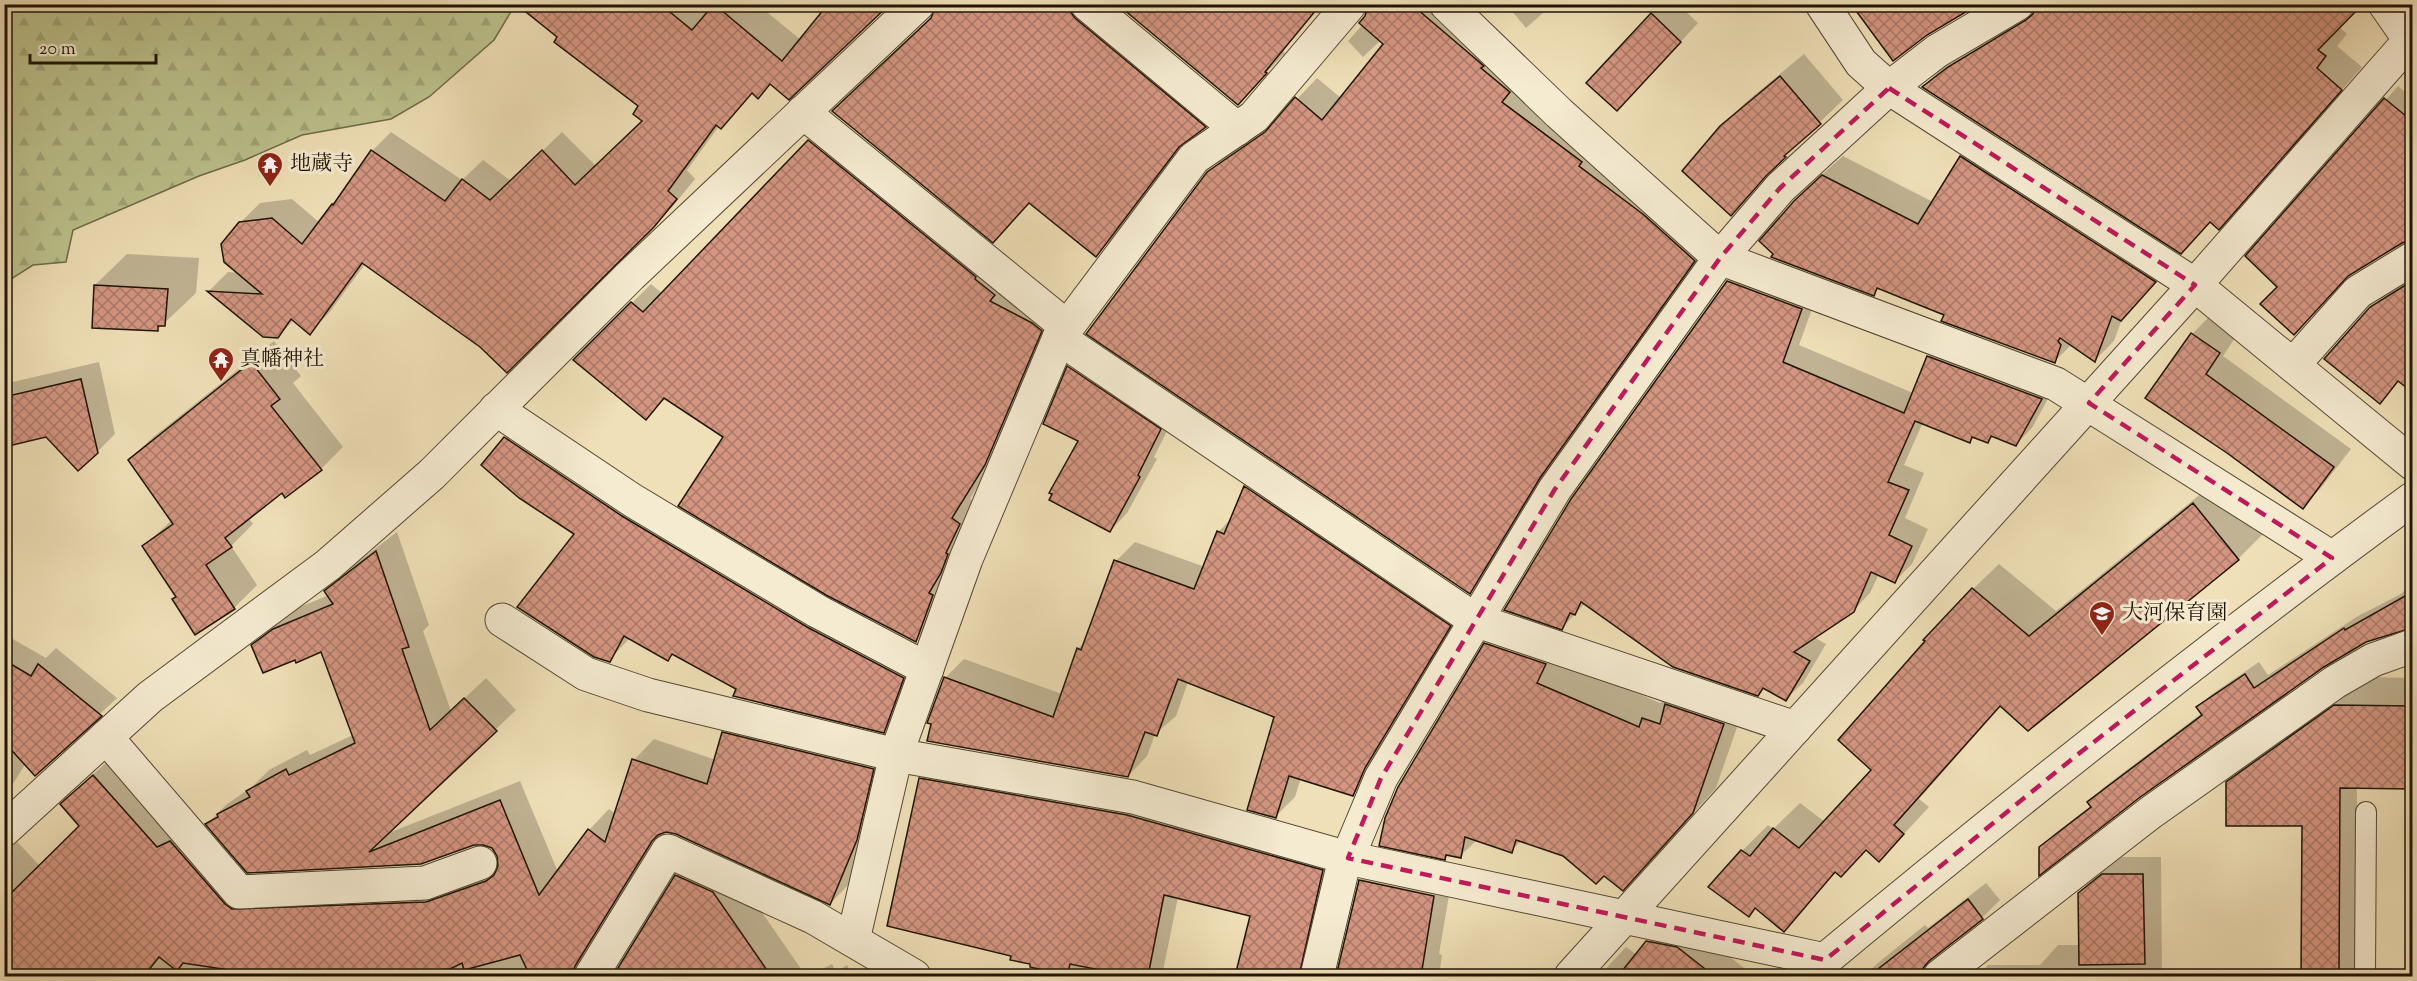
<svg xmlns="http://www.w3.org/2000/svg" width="2417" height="981" font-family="'Sorts Mill Goudy','Noto Serif JP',serif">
  <defs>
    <pattern id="forest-firs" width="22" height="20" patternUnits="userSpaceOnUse" patternTransform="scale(1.5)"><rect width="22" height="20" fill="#bcc28d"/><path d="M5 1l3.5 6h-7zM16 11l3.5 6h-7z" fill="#a1a678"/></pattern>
    <pattern id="building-cross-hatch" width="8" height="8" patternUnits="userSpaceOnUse" patternTransform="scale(1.5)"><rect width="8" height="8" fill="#d49681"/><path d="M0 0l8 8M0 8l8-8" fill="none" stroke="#ab7968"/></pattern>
  </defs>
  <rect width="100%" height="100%" fill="#f0e0b8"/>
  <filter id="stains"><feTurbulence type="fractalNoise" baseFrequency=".00333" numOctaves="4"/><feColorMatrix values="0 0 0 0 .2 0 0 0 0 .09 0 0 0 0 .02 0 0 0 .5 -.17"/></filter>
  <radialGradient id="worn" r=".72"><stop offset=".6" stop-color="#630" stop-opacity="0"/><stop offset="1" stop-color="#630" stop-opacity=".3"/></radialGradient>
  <polygon fill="url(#forest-firs)" stroke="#6e6b4a" stroke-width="1.5" points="5,4 515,4 515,5 494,40 429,97 391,119 302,135 245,160 199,176 73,230 66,262 33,265 5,283"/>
  <g fill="#0003">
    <polygon points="550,4 757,4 801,40 772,83 758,97 753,92 721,127 720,125 687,170 695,179 673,206 507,371 481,345 366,263 329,313 309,333 294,320 278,336 264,335 209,291 228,272 239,273 240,223 260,203 292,199 320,223 341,197 372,151 391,132 462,180 483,160 511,181 562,132 596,166 644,120 640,106 559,37"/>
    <polygon points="997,4 1101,4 1224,107 1205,126 1189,137 1115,236 1096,255 1030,202 993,241"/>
    <polygon points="1119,4 1322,4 1283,51 1285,53 1238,103"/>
    <polygon points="1381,4 1455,4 1714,240 1490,572 1470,592 1208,173 1229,152 1280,117 1317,78 1341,98 1385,44 1381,40 1363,57 1348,41"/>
    <polygon points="1506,4 1553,4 1526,28"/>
    <polygon points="1662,4 1678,4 1698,23 1635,91 1652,14"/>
    <polygon points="2037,6 2339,27 2347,34 2337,46 2362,67 2240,206 2219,228 2211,221 2181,252 1924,86 1945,65 1971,45"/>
    <polygon points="1804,54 1843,100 1781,159 1731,214 1721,127 1745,103"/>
    <polygon points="2398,86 2412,98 2412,239 2279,287 2247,256"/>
    <polygon points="828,122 1060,311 1004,444 970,499 979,504 935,621 916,640 726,436 666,398 646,418 575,360 651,284 663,294"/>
    <polygon points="1981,137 2174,262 2123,316 2114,341 2095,360 2072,344 2054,362 1880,287 1873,294 1815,181 1843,156 1933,202 1961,157"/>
    <polygon points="127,254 199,258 196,293 157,330 95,285"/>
    <polygon points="1745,265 1818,292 1799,345 1913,393 1928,357 1945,340 2057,382 2032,428 2015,445 1994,436 1988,441 1974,436 1970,441 1923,422 1904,465 1924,473 1905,518 1928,529 1912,564 1895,581 1879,574 1870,593 1853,611 1814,637 1826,644 1803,683 1786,699 1765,687 1758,694 1585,603 1562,628 1728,282"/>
    <polygon points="2412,277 2412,390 2399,380 2380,401 2371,308 2385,294"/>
    <polygon points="2210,316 2237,335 2223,356 2351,449 2320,489 2303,507 2228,452 2192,334"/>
    <polygon points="274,341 301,376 293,383 343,447 321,469 282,491 248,517 253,524 231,546 257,585 234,608 196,633 177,596 144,546 172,520 129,460 152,438"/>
    <polygon points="1086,350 1177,411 1154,457 1157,459 1127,513 1110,531 1054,493 1080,440 1069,367"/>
    <polygon points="99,362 115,434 97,452 47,436 4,445 4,384"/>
    <polygon points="524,420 921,659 902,713 884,731 738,688 673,653 668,659 630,638 609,660 576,533 505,438"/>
    <polygon points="1264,468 1469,606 1372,775 1353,795 1301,778 1295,797 1276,816 1276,716 1188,682 1176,716 1155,734 1147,756 1128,776 945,678 964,659 1062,694 1078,649 1085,642 1116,561 1135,542 1205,567 1218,532 1232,518 1245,487"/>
    <polygon points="2219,479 2264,533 2238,559 2028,729 2001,706 1919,799 1929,807 1904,834 1879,860 1866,849 1837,871 1783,930 1757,907 1749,915 1742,851 1768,825 1773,829 1800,803 1825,822 1873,769 1973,589 1999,564 2056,611"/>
    <polygon points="397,532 429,625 423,631 451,711 486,678 516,710 386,834 520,781 558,872 589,830 609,809 616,814 634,760 654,739 716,760 724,733 744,713 893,749 850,883 830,904 676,832 664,831 595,944 602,972 616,974 676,876 697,855 734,872 806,976 10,976 4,971 4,834 7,831 40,866 81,826 62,804 114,755 245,884 448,882 500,864 499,855 493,847 483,843 473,844 421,863 207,824 227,804 252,787 269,770 307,750 310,755 353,735 322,650 296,658 253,646 274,625 295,609 329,595 326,591 346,571"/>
    <polygon points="2412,583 2412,627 2405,627 2366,641 2323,665 2040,848 2054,834 2092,805 2089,802 2103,788 2202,713 2198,707 2212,694 2259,662 2268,675 2358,616 2401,594"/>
    <polygon points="1509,620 1559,660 1660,703 1667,696 1746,701 1716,788 1646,866 1604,874 1564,855 1522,840 1511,851 1477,840 1460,856 1448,854 1444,858 1485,644"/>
    <polygon points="4,634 46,658 56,648 117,698 35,774 26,763 4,798"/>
    <polygon points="2371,677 2412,678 2412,787 2357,786 2356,976 2303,976 2303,825 2228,783 2245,765"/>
    <polygon points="939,761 1340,852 1332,976 1237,976 1252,915 1178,897 1162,976 1058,976 1059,972 1012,959 1013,954 921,779"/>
    <polygon points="2122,857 2161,857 2162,976 1977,976 1988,965 2040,965 2058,945 2080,945 2079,893 2097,875"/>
    <polygon points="1379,862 1452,878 1439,954 1442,955 1439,976 1335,976 1338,976 1361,880"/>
    <polygon points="1986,883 2000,900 1982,918 1940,950 1939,956 1919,976 1852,976 1860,971 1864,976 1879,962 1925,925 1928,928"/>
    <polygon points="1665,924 1695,930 1748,971 1744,976 1599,976 1626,947 1637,955"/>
    <polygon points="832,964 836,972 847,965 853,976 858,973 860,976 809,976"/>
  </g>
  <g fill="url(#building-cross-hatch)" stroke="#1f1406" stroke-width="1.5">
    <polygon points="516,4 660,4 692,30 714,4 782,61 828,4 890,4 789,100 770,84 758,99 752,93 721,129 716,125 668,191 677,199 654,227 507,373 480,347 362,263 310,335 291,319 278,338 263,337 207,291 262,294 224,262 221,244 239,222 272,218 302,244 332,204 333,205 371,150 445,201 462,179 490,200 542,150 575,185 642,121 633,114 638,106 554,42 557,37"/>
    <polygon points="936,4 1069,4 1070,11 1075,18 1206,127 1179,147 1096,257 1029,203 993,243 832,111 931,18"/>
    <polygon points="1117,4 1321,4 1265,72 1267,73 1238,105"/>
    <polygon points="1368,4 1411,4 1471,55 1484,66 1481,68 1510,92 1502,102 1582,162 1579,166 1644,215 1695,261 1540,478 1470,594 1086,334 1207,172 1265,132 1295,97 1322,120 1383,44 1359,23 1365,16"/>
    <polygon points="1851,4 1979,4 1927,35 1893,61"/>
    <polygon points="2036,4 2363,4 2318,50 2326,56 2317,68 2342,90 2219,230 2210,222 2181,254 1922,87 1948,67 2026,20 2033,14"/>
    <polygon points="1651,13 1681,42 1617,111 1586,83"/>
    <polygon points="1780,76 1821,124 1784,156 1786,157 1766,176 1731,216 1682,171 1720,126"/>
    <polygon points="2384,98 2412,121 2412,240 2402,243 2348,276 2294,335 2260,304 2277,287 2245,256"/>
    <polygon points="808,140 976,277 975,279 995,295 990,301 1032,323 1042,331 985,465 952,518 960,524 946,553 948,554 941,573 929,593 933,595 916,642 826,595 678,506 723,437 664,398 646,420 573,360 631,302 643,312"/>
    <polygon points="1960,156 2156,282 2121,321 2112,316 2095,362 2060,338 2058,341 2061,345 2055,363 1941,321 1944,315 1877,288 1874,296 1771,257 1773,254 1759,241 1794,201 1822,175 1918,224"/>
    <polygon points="1727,281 1802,309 1783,362 1904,413 1927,356 2042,399 2016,446 1991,436 1988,443 1972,437 1970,443 1915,421 1888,482 1909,490 1889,535 1912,546 1895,583 1871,572 1854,612 1794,652 1810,661 1786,701 1763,688 1758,696 1673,667 1581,602 1575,615 1570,613 1562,630 1504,610 1571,499"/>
    <polygon points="2412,281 2412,392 2398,381 2380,404 2324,359 2370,307"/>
    <polygon points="94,285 168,289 165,326 158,326 158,331 92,328"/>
    <polygon points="2191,333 2220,353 2206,374 2334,467 2303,509 2227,453 2145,398"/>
    <polygon points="251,362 280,399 271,406 322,470 285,498 282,493 225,538 232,547 206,565 235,609 195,635 172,599 176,597 142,546 173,524 128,460"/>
    <polygon points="1067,366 1161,429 1138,475 1140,477 1110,532 1049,500 1052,494 1049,493 1078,441 1043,424"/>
    <polygon points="81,379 98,453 78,471 46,437 4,447 4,397"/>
    <polygon points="504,437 622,516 807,627 904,678 884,733 733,696 736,689 672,654 668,661 624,636 610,662 594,657 517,607 574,534 519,498 481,465"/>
    <polygon points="1244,486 1451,626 1365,768 1353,796 1289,776 1276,818 1247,810 1274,717 1178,679 1157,736 1145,732 1128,777 927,741 931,724 927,723 944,677 1053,717 1077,648 1081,650 1114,560 1194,589 1217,531 1224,534"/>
    <polygon points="2193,503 2239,560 2028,731 2000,706 1894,825 1904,834 1879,862 1866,850 1841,877 1835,872 1784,932 1755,908 1749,917 1708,887 1741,850 1750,856 1773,828 1799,848 1871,770 1838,740 1925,641 1923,640 1972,588 2029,636"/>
    <polygon points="376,551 409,647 402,649 430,730 464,698 497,731 369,852 500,800 539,895 588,829 605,842 632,759 707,784 722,732 874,769 857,840 830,905 676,834 666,832 658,835 652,841 575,966 572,976 530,976 520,955 464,970 462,963 450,969 373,975 290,972 289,976 269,976 183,963 177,971 159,957 144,976 4,976 4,900 79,826 60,804 93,775 157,847 170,841 225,904 232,909 426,902 486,881 494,875 498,866 497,856 492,848 483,845 474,845 421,864 247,873 205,824 218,817 217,814 250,797 246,791 286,769 289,775 355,743 321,652 296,663 295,660 263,673 251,645 273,629 333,604 324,591"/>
    <polygon points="2412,592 2412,628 2366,642 2324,667 2139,798 2039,876 2039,847 2091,807 2087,802 2202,715 2196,707 2245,674 2254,688 2344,628 2345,630"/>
    <polygon points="1484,643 1546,664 1537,683 1639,727 1642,718 1660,724 1665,704 1724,724 1693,813 1623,891 1604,876 1596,884 1563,856 1516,840 1512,853 1465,837 1461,858 1446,855 1445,860 1379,846 1385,818 1398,787"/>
    <polygon points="4,660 31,676 38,664 102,716 35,776 4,742"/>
    <polygon points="2334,705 2412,706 2412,771 2410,771 2410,789 2340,788 2339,976 2301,976 2302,826 2226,826 2226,782"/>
    <polygon points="919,778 1127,815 1323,870 1299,976 1235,976 1250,916 1164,895 1148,976 1131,976 1070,964 1067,976 1030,967 1030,964 1010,960 1011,956 887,926"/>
    <polygon points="2102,874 2143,874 2145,964 2079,965 2078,893"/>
    <polygon points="675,875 713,892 771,976 613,976"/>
    <polygon points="1359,880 1434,896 1421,976 1336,976"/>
    <polygon points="1968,899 1983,919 1929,961 1923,968 1921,976 1869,976"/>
    <polygon points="1646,941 1677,947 1714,976 1618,976"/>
  </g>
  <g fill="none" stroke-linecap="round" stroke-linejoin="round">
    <defs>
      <polyline id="lane" points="2365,976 2366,812"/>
      <g id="street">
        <polyline points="1087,4 1237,129"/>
        <polyline points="1446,4 1559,113 1720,258 2056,384 2332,558"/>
        <polyline points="1822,4 1861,63 1889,88 2195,285 2412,463"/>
        <polyline points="2385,4 2412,43"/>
        <polyline points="803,112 1067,327"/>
        <polyline points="1059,338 1475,620 1795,728"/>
        <polyline points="2293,365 2358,292 2412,259"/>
        <polyline points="496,409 632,500 817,611 927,669"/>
        <polyline points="502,620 586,674 648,695 896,755 1133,797 1348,858 1825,960"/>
        <polyline points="106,737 239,892 425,883 480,863"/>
        <polyline points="4,830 150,697 328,565 432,474 631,275 918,4"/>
        <polyline points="853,940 896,755 966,559 1059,338 1194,158 1254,117 1350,4"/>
        <path d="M1809 973C2005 810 2206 650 2412 499"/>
        <polyline points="591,976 668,851 813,917 914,976"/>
        <polyline points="1317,976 1342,871 1381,778 1555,489 1720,258 1780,188 1889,88 1937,51 2017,4"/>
        <polyline points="1571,976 2195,285 2412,38"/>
        <polyline points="1940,976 2150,813 2335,682 2373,660 2412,646"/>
      </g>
    </defs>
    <use href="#lane" stroke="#534732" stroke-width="22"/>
    <use href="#street" stroke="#534732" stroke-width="35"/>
    <use href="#lane" stroke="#f5ebd1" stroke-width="20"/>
    <use href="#street" stroke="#f5ebd1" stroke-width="33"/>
  </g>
  <path fill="none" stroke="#c2185b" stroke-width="4.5" stroke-dasharray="12 8" stroke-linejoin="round" d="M1889 88 2195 285 2089 403 2332 558 2077 755 1825 960 1348 858 1381 778 1555 489 1720 258 1780 188Z"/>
  <defs>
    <symbol id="temple-pin" viewBox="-11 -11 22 30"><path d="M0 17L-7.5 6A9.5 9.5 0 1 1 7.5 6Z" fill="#8f2418" stroke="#f5ebd1"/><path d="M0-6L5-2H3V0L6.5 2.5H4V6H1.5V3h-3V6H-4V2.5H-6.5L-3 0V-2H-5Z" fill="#fff"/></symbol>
    <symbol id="school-pin" viewBox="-11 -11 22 30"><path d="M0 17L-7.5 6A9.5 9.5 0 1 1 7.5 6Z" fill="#8f2418" stroke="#f5ebd1"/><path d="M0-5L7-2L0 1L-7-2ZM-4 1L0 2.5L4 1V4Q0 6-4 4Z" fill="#fff"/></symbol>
  </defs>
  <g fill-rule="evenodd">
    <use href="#temple-pin" x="255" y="150" width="30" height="40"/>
    <use href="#temple-pin" x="206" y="345" width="30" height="40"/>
    <use href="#school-pin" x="2087" y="599" width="30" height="40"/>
  </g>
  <g text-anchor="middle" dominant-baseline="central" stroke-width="6" stroke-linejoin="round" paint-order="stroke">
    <g font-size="21" fill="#1f1406" stroke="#f5ebd1" text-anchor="start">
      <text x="290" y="165">地蔵寺</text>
      <text x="240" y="360">真幡神社</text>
      <text x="2122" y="614">大河保育園</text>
    </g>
  </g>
  <rect width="2417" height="981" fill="none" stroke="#f0e0b8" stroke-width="24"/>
  <rect x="6" y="6" width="2405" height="969" fill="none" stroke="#1f1406" stroke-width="3"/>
  <rect x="12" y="12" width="2393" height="957" fill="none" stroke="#1f1406" stroke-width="1.5"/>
  <path d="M30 54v9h126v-9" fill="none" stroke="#1f1406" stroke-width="3"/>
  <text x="39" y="54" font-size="18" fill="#1f1406" stroke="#f5ebd1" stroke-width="4.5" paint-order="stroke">20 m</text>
  <rect width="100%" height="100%" filter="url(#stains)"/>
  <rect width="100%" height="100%" fill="url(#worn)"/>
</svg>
